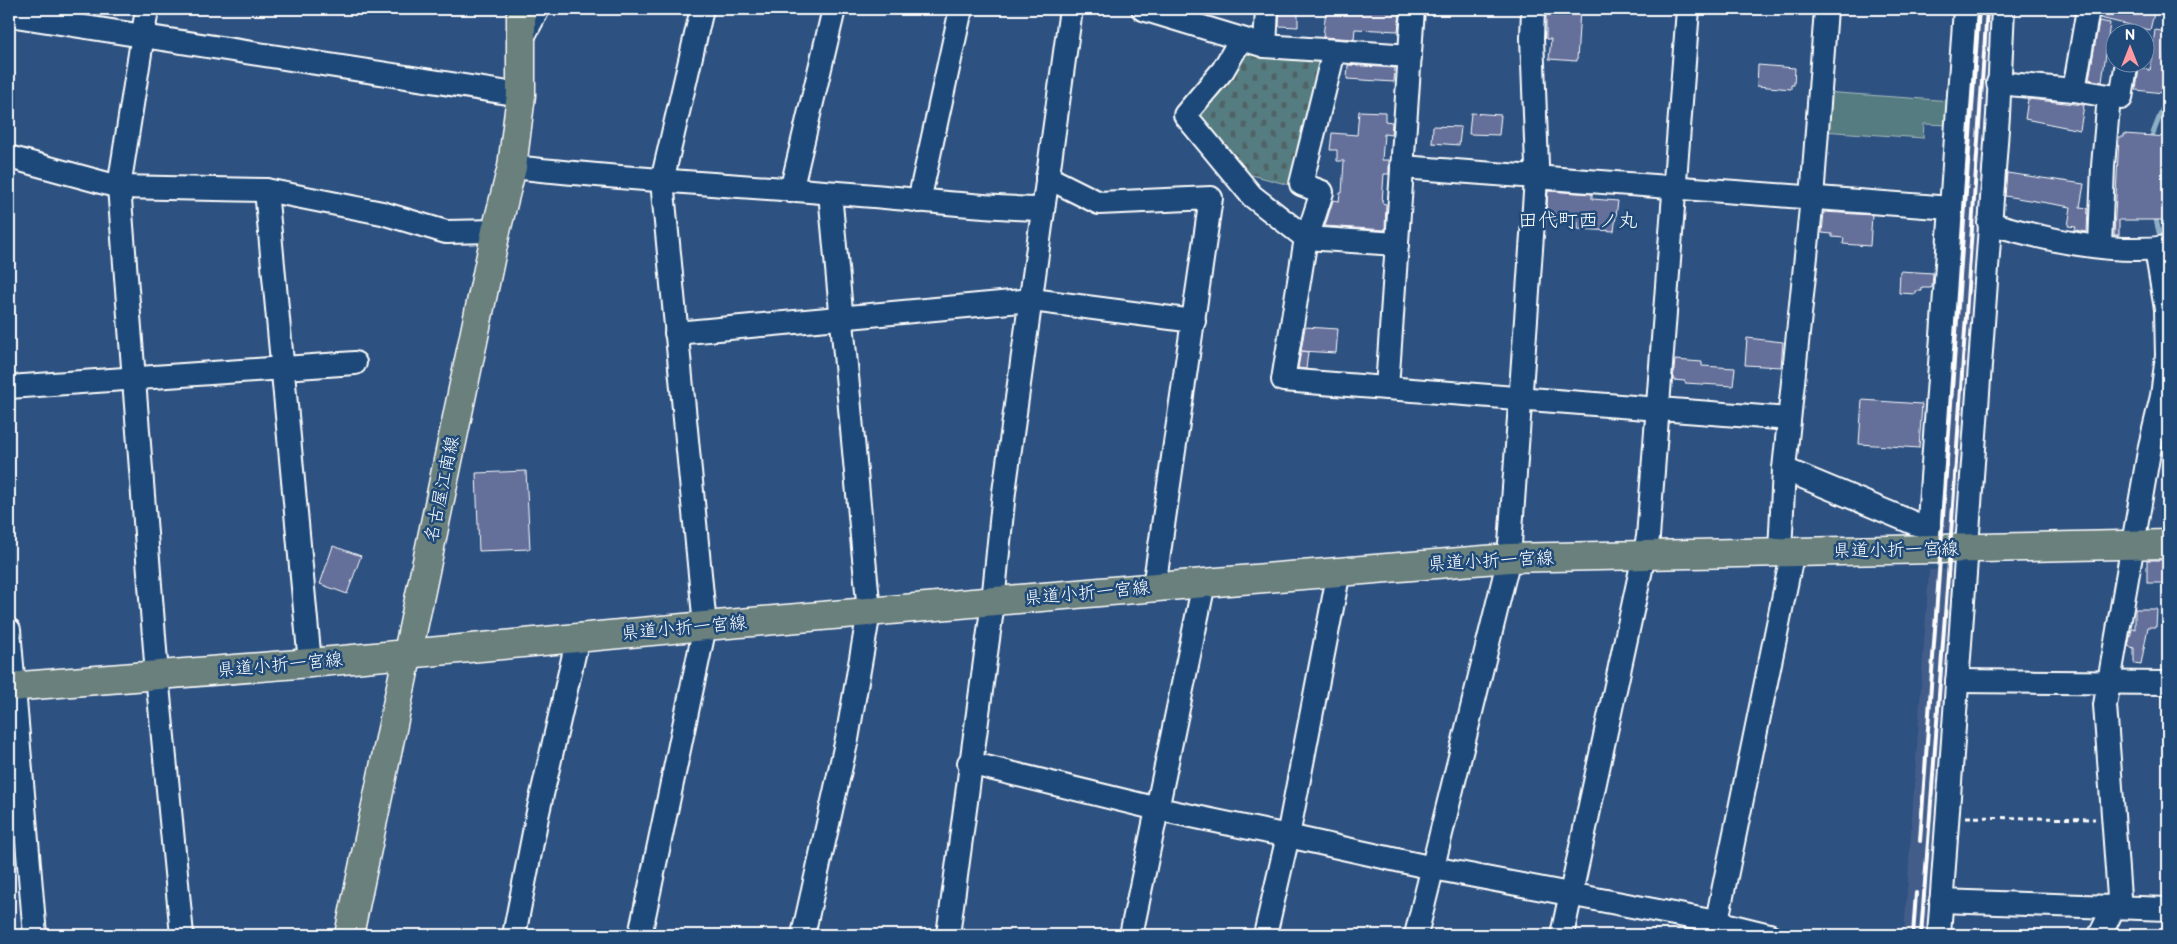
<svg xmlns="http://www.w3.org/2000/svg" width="2177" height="944" font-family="'Balsamiq Sans','Klee One',sans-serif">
  <defs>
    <pattern id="cemetery-stones" width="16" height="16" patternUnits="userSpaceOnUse" patternTransform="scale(1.25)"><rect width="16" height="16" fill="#557b81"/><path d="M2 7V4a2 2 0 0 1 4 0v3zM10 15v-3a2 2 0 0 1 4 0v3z" fill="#506466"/></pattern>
  </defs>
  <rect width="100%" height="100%" fill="#2d5180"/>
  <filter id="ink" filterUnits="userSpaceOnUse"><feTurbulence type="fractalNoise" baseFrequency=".02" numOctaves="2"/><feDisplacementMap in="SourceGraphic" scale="10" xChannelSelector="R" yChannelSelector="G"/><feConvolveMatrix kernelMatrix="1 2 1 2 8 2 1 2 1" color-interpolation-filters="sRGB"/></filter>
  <g filter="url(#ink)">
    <g fill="#425d8a">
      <polygon points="1971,9 1994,9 1957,530 1934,530"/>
      <polygon points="1958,569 1932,935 1904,935 1929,570"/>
    </g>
    <polygon fill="#557b81" stroke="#aabdc0" points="1824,92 1952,101 1950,125 1924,124 1923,138 1822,131"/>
    <polygon fill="url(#cemetery-stones)" stroke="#aabdc0" points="1247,49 1329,56 1297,187 1244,173 1196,111"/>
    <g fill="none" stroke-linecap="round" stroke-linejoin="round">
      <g stroke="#8eb0c4" stroke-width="5">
        <polyline points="2150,141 2168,95"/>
        <polyline points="2155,215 2161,241"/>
        <polyline points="2156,455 2156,453 2168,451"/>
      </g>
    </g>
    <g fill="#656f9a" stroke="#fff">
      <polygon points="1280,9 1298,9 1298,27 1279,26"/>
      <polygon points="1326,9 1366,9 1400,12 1398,31 1355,29 1354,39 1323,37"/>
      <polygon points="1563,9 1580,9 1577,61 1549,59 1551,39 1546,39 1546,16 1548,10 1563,11"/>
      <polygon points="2101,9 2155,9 2150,30 2100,18"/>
      <polygon points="2099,21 2110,23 2102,82 2089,79"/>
      <polygon points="2155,30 2168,32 2163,71 2166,72 2163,93 2136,90 2139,68 2150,70"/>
      <polygon points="1348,65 1395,68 1394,82 1347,79"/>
      <polygon points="1758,65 1795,68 1794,85 1791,85 1791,89 1757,86"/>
      <polygon points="2028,99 2084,105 2080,130 2025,119"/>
      <polygon points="1359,111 1385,112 1385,121 1392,122 1391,135 1384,134 1382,160 1389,160 1389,174 1384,174 1382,203 1386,204 1385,230 1325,226 1333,200 1339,201 1340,193 1342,193 1344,161 1337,161 1337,150 1330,150 1332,133 1357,135"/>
      <polygon points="1471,113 1501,115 1499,135 1469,134"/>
      <polygon points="1433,126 1461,127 1459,145 1432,143"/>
      <polygon points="2124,134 2168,137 2168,220 2119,220 2119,235 2114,235 2119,137 2124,137"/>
      <polygon points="2007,173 2084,184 2080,207 2088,208 2087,232 2075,230 2076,227 2068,226 2071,207 2005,196"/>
      <polygon points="1548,191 1592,194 1592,199 1618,201 1614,231 1578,229 1578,222 1546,220"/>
      <polygon points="1824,212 1872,215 1870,246 1843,244 1844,238 1832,237 1832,234 1822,233"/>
      <polygon points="1900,271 1933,273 1932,287 1931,288 1922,288 1922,291 1916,291 1916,294 1899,293"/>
      <polygon points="1305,327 1338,329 1336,353 1301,351"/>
      <polygon points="1747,338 1783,342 1781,367 1745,365"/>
      <polygon points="1301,351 1308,352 1306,369 1298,368"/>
      <polygon points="1675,360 1702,362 1702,366 1735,368 1733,386 1685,383 1685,381 1673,380"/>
      <polygon points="1862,400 1922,404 1919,448 1859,444"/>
      <polygon points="526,471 530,549 479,551 476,473"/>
      <polygon points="333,546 361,556 347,594 320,584"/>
      <rect x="2147" y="560" width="21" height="23"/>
      <polygon points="2135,609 2157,609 2156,627 2148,627 2141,664 2134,663 2134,648 2128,646 2132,629 2135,629"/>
    </g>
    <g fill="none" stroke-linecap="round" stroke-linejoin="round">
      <defs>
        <g id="minor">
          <polyline points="147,9 119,187 157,675 182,935"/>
          <polyline points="1143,9 1265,46 1410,56"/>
          <polyline points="9,15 521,95"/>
          <polyline points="1241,39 1223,70 1185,115 1252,196 1306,238 1283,380 1789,419"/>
          <polyline points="521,41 538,9"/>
          <polyline points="1265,46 1267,9"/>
          <polyline points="1998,83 2074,90 2109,96 2103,166 2100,246"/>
          <polyline points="2074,90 2088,9"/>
          <polyline points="2109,96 2121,98 2127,62"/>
          <polyline points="9,157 119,187 266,190 382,213 446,232 496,231"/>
          <path d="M512 167C632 180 753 186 874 196 931 201 986 208 1043 209"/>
          <polyline points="1402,167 1951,208"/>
          <polyline points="1047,177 1099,203 1211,198 1154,587"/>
          <polyline points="266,190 310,663"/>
          <polyline points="791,191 834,9"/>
          <polyline points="919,201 961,9"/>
          <path d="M1989 223C2044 239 2111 255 2168 247"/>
          <polyline points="1306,238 1397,244"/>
          <polyline points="1307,238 1322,192 1301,184 1334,51"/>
          <polyline points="676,333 1032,300 1194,321"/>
          <polyline points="9,387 355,363"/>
          <polyline points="1387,388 1413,9"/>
          <polyline points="1784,469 1916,524 1929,525"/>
          <polyline points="1927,549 1965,9"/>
          <polyline points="1780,552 1784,469 1812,198 1826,9"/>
          <polyline points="9,630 35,935"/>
          <polyline points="1957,681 2168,683"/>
          <polyline points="969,763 1158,809 1288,836 1433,868 1716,922 1769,935"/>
          <polyline points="1941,901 2168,909"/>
          <polyline points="514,935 538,812 578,637"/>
          <polyline points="640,935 705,626 662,181 702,9"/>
          <polyline points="803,935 847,739 869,612 830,193"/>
          <polyline points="948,935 993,602 1004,492 1071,9"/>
          <polyline points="1131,935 1204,583"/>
          <polyline points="1265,935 1288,836 1339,571"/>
          <polyline points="1416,935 1509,558 1537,165 1532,38 1533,9"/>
          <polyline points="1562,935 1648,537 1688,9"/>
          <polyline points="1714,935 1793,551"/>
          <polyline points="1939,935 1998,115 2003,9"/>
          <polyline points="2100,935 2119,897 2105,705 2150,446 2162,396 2167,356 2166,309 2156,249"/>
        </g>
        <g id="major">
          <polyline points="9,687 310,663 705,626 1204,583 1509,558 2168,544"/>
          <polyline points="349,935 496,231 512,167 521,95 521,9"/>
        </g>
      </defs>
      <use href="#minor" stroke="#fff" stroke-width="26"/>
      <use href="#major" stroke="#fff" stroke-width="31"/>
      <polyline stroke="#fff" stroke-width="3" stroke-dasharray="5 4" stroke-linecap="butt" points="1966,817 2095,819"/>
      <use href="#minor" stroke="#1f4a7a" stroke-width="22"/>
      <use href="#major" stroke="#6a807d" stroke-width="28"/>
      <g stroke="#fff" stroke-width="4">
        <polyline points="1920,841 1979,9"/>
        <polyline points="1913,935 1916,893"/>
        <polyline points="1921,935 1950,549 1987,9"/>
      </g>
    </g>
  </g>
  <g text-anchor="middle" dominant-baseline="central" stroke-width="5" stroke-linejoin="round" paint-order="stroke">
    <g font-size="18" fill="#fff" stroke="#1f4a7a">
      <text transform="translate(442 489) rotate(-78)">名古屋江南線</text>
      <text transform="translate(1896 550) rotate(-1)">県道小折一宮線</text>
      <text transform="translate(1491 561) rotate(-3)">県道小折一宮線</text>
      <text transform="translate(1087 593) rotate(-5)">県道小折一宮線</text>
      <text transform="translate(684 628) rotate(-5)">県道小折一宮線</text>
      <text transform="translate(280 665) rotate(-5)">県道小折一宮線</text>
    </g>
    <g font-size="20" fill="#fff" stroke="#1f4a7a">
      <text x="1578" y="221">田代町西ノ丸</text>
    </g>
  </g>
  <rect width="2177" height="944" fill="none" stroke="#1f4a7a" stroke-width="30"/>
  <rect x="15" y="15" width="2147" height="914" fill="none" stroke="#fff" stroke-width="2" filter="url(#ink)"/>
  <g transform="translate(2130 48)"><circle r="24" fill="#1f4a7a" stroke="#7992af"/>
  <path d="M0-4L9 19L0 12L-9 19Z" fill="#ff9aa2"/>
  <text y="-8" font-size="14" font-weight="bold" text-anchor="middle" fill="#ffffff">N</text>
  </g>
</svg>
